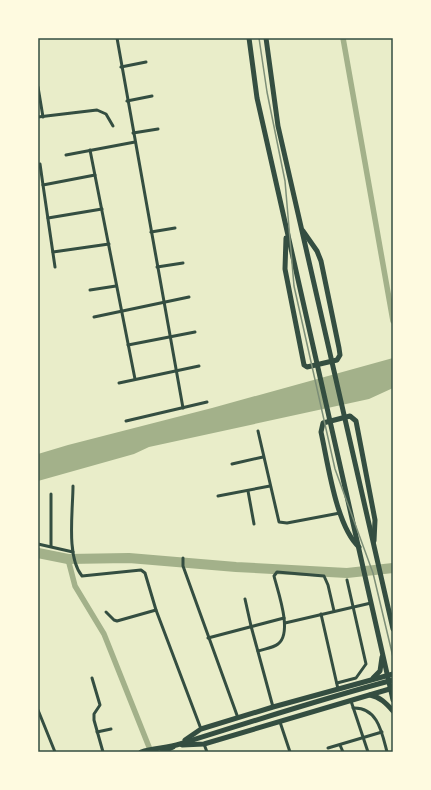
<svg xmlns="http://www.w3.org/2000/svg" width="431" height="790" font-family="Poppins,sans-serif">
  <rect width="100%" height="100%" fill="#e9edc9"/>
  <polygon fill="#a3b18a" points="393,358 393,388 369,399 149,447 134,454 38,481 38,454 68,445 212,408"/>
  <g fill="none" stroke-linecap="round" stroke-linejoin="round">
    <g stroke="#a3b18a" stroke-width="5.5">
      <polyline points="343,38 393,321"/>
      <polyline points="68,559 75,586 104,634 151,752"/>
    </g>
    <polyline stroke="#a3b18a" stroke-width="10" points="38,553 68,559 129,558 236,567 347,573 393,568"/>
    <g stroke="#344e41" stroke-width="3">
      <polyline points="117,38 183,408"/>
      <polyline points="121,67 146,62"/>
      <polyline points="38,87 43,117"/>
      <polyline points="127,101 152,96"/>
      <polyline points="38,117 97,110 106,114 113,126"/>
      <polyline points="133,133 158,129"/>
      <polyline points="90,150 135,379"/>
      <polyline points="66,155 135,142"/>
      <polyline points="40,164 43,185 95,175"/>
      <polyline points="43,185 55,267"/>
      <polyline points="48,218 102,209"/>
      <polyline points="151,232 175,228"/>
      <polyline points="53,252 109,244"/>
      <polyline points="157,267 183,263"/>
      <polyline points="90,290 116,286"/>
      <polyline points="94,317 189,297"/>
      <polyline points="128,345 195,332"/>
      <polyline points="119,383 199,366"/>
      <polyline points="126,421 207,402"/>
      <polyline points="258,431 279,522 287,523 340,513"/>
      <polyline points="232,464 263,457"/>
      <path d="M73 486C73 510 66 557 82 576L141 570 145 573 156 610 201 729"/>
      <polyline points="248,491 254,524"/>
      <polyline points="218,496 270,486"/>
      <polyline points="38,544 73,552"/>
      <polyline points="51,546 51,494"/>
      <polyline points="183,558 183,566 238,718"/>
      <polyline points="245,599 251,626 273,707"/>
      <polyline points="106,612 114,620 117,621 156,610"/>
      <polyline points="321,614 338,689"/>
      <polyline points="285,623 371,603"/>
      <polyline points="208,638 284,618"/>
      <path d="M258 651C264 649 273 648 278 644 293 633 278 592 274 576L277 572 324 576 328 585 334 611"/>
      <polyline points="92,678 100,705 94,714 94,720 103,752"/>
      <polyline points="337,683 356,678 366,664 347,580"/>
      <polyline points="351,701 368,752"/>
      <path d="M353 708C378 707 382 733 387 752"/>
      <polyline points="38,710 55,752"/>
      <polyline points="280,722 290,752"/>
      <polyline points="97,732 111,729"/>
      <polyline points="204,744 207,752"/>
      <polyline points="340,745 343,752"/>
      <polyline points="328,748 382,732"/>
    </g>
    <g stroke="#344e41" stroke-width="5">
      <polyline points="249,38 257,98 393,700"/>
      <polyline points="266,38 278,126 393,629"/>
      <polyline points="286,238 285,269 304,365 307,367 337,360 340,355 339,348 321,261 317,251 303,231"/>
      <path d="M359 547C336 526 328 463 321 432L323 423 350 416 356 421 375 520 374 541"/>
      <polyline points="373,678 380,671 382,657"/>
      <path d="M370 695C380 697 386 703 393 711"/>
      <polyline points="185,740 201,729 273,707 393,674"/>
      <polyline points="182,745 204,744 393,688"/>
      <path d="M141 752C153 748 167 748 180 744 250 722 321 699 393 680"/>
      <polyline points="162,752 173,747"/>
    </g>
    <polyline stroke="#7c8e77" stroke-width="1.5" points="259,38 267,92 285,181 294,286 335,469 373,573 393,657"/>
  </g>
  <rect width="431" height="790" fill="none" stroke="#fefae0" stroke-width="78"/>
  <rect x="39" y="39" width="353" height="712" fill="none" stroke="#344e41" stroke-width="1.5"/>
</svg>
